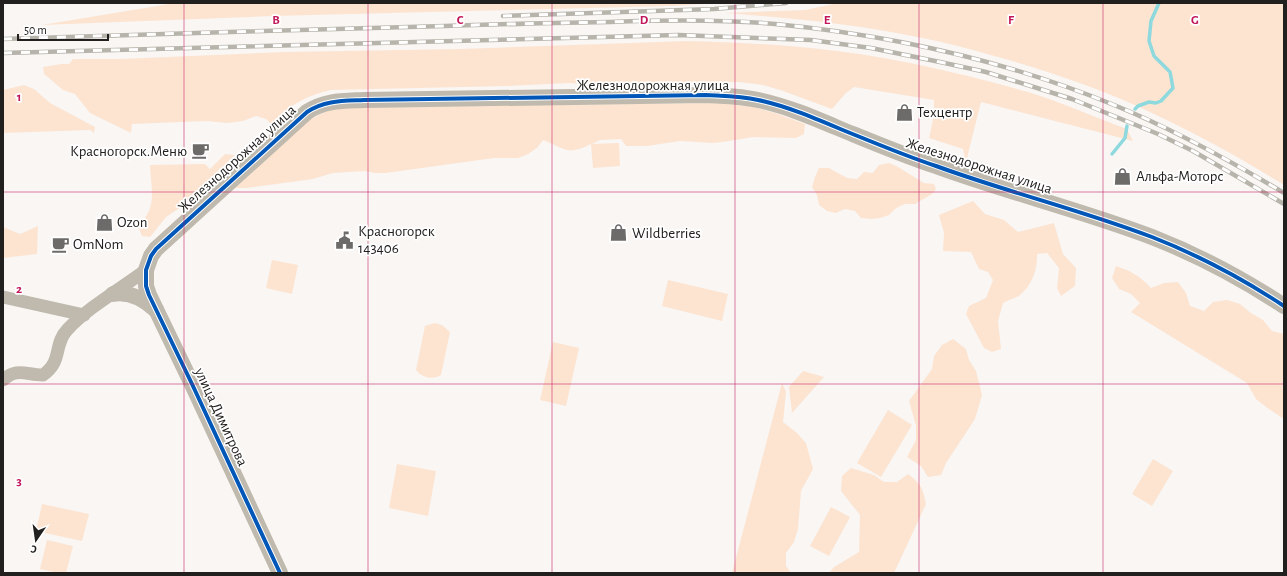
<svg xmlns="http://www.w3.org/2000/svg" width="1287" height="576" font-family="'Alegreya Sans',sans-serif">
  <rect width="100%" height="100%" fill="#f9f6f4"/>
  <g fill="#fce4d1">
    <polygon points="175,3 719,3 672,6 273,16 42,25"/>
    <path d="M838 3H1284V185C1242 159 1199 135 1154 114 1105 90 1051 72 998 57 973 50 948 43 922 38 857 24 791 18 725 13L805 10Z"/>
    <path d="M687 41C729 42 770 44 811 48 884 55 957 72 1028 92 1061 102 1094 117 1127 129L1133 141 981 102 966 162 963 149 929 138 934 115V100L854 87 846 93 832 109 783 91 763 85 739 82 592 84 569 83 508 86 331 90C304 96 291 105 271 124L266 119 256 116 243 121 227 123 207 121 132 124 131 133 90 113 75 94 63 90 44 74 43 67 61 64H69L73 59H120L285 52 460 49Z"/>
    <polygon points="24,85 34,89 50,103 95,127 94,133 90,130 3,133 3,90"/>
    <path d="M720 103 754 107 778 114 805 124 804 134 796 138 753 137 723 142 712 143 680 141 647 146H626L621 139 600 140 592 144 619 143 620 166 593 168 591 144C567 156 566 149 543 140L537 148 528 154 518 158H494L386 173H375L365 171 333 173 313 179 246 188H235L309 120 329 110 348 107Z"/>
    <path d="M225 154 235 155 178 209 166 217 150 237 142 236 138 226C158 208 151 189 150 165L205 164 210 169Z"/>
    <polygon points="889,163 898,167 924,183 934,184 936,189 932,194 915,204 905,204 896,208 889,215 880,218 871,219 861,218 855,211 845,209 836,213 827,211 819,205 817,195 812,187 815,177 819,168 829,168 847,178 857,179 864,172 873,173 879,165"/>
    <path d="M973 201 985 214 1004 220 1018 232 1054 223 1063 254 1076 268 1075 286 1061 296 1057 288 1059 268 1047 253 1037 254C1038 269 1032 285 1020 295 1016 298 1008 300 1003 303L998 321 1001 349 992 352 984 348 966 314 969 306 986 298 993 280 988 272 979 269 971 252 943 251 944 233 939 215Z"/>
    <polygon points="38,226 37,254 3,258 3,227 20,234"/>
    <polygon points="272,260 298,265 292,294 266,288"/>
    <path d="M1116 266C1131 271 1140 276 1151 288L1164 283 1178 282 1186 293 1190 306 1204 311 1213 302 1227 300 1240 304 1251 313 1263 320 1272 331 1284 334V419L1266 407 1256 399 1247 383 1131 312 1140 303 1131 294 1119 289 1112 278Z"/>
    <polygon points="668,280 728,294 722,321 662,306"/>
    <path d="M435 323 442 325 450 332 441 375C433 380 422 378 416 370L425 326Z"/>
    <polygon points="953,339 966,349 969,360 976,371 982,395 975,419 946,463 941,475 928,477 921,466 907,457 916,440 916,426 909,401 932,369 934,356 942,345"/>
    <polygon points="553,342 579,348 566,406 540,400"/>
    <polygon points="803,371 824,377 792,413 789,387"/>
    <polygon points="782,383 786,392 783,422 797,433 806,443 813,469 801,491 798,529 794,542 786,553 786,566 791,573 732,573"/>
    <polygon points="888,410 912,425 881,477 857,463"/>
    <polygon points="1153,459 1173,471 1152,506 1132,494"/>
    <polygon points="397,464 436,471 428,516 389,508"/>
    <path d="M851 468 874 475 884 482H897L908 474C921 484 923 488 926 504L894 573H829L834 567 859 552 860 515 841 491 842 476Z"/>
    <polygon points="42,504 89,514 82,541 36,531"/>
    <polygon points="831,507 850,517 829,556 810,546"/>
    <polygon points="47,540 73,546 66,573 58,573 40,569"/>
  </g>
  <g fill="none" stroke-linecap="round" stroke-linejoin="round">
    <g stroke="#8ed9dd" stroke-width="3.5">
      <polyline points="1135,109 1138,106 1149,102 1156,103 1161,101 1173,88 1170,72 1154,56 1149,41 1151,21 1159,3"/>
      <polyline points="1112,154 1125,138 1127,126"/>
    </g>
    <g stroke="#bfbaad" stroke-width="13">
      <polyline points="3,297 84,315"/>
      <path d="M3 380C17 367 26 375 43 375 63 361 53 345 67 330 87 308 122 288 146 270"/>
    </g>
    <g stroke="#bfbaad" stroke-width="16">
      <path d="M113 294C129 291 145 300 156 310"/>
      <path d="M280 573 192 384 149 295 146 286V270L151 256 156 249 307 112C325 100 344 101 364 100L706 95C724 96 741 96 758 100 786 106 812 117 838 128 870 141 903 155 936 166 1007 192 1081 210 1152 237 1198 255 1243 279 1284 306"/>
    </g>
    <defs>
      <g id="rail">
        <polyline points="503,16 714,9 786,3"/>
        <path d="M3 39C150 34 298 30 445 26 500 24 555 23 610 22 665 20 720 19 775 24 890 35 1007 61 1114 105 1173 129 1229 160 1284 193"/>
        <polyline points="3,53 678,35 811,40 871,48 940,62 986,72 1072,99 1158,134 1193,151 1284,204"/>
      </g>
    </defs>
    <use href="#rail" stroke="#b7b4ab" stroke-width="4.5"/>
    <use href="#rail" stroke="#fff" stroke-width="3" stroke-dasharray="9" stroke-linecap="butt"/>
    <defs>
      <path id="cycleway" d="M280 573 192 384 149 295 146 286V270L151 256 156 249 307 112C325 100 344 101 364 100L706 95C724 96 741 96 758 100 786 106 812 117 838 128 870 141 903 155 936 166 1007 192 1081 210 1152 237 1198 255 1243 279 1284 306"/>
    </defs>
    <use href="#cycleway" stroke="#fff" stroke-width="6"/>
    <use href="#cycleway" stroke="#0057b8" stroke-width="4"/>
  </g>
  <path fill="none" stroke="#c2185b" stroke-width="1" stroke-opacity="0.55" d="M184 3V573M368 3V573M552 3V573M735 3V573M919 3V573M1103 3V573M3 192H1284M3 384H1284"/>
  <defs>
    <symbol id="shop-bare" viewBox="-9 -9 18 18"><path d="M-5-2.5h2.3a2.7 3.5 0 0 1 5.4 0H5L5.5 6h-11ZM-1.5-2.5h3a1.5 2.3 0 0 0-3 0Z" fill="#6d6b69" stroke="#fff" stroke-width="2.5" paint-order="stroke"/></symbol>
    <symbol id="cafe-bare" viewBox="-9 -9 18 18"><path d="M-5.5-4.5H6V0H3Q3 3.5 0 3.5H-2.5Q-5.5 3.5-5.5 0ZM3-3.2v2h1.7v-2ZM-6 4.5H4V6H-6Z" fill="#6d6b69" stroke="#fff" stroke-width="2.5" paint-order="stroke"/></symbol>
    <symbol id="civic-bare" viewBox="-9 -9 18 18"><path d="M-.6-6.5H3V-4.5H.6V-3L4-1V1h2V6H-6V1h2V-1L-.6-3ZM-1.2 2.5V6h2.4V2.5Z" fill="#6d6b69" stroke="#fff" stroke-width="2.5" paint-order="stroke"/></symbol>
  </defs>
  <g fill-rule="evenodd">
    <use href="#shop-bare" x="892" y="100" width="25" height="25"/>
    <use href="#cafe-bare" x="188" y="138" width="25" height="25"/>
    <use href="#shop-bare" x="1110" y="164" width="25" height="25"/>
    <use href="#shop-bare" x="92" y="210" width="25" height="25"/>
    <use href="#shop-bare" x="606" y="220" width="25" height="25"/>
    <use href="#civic-bare" x="332" y="228" width="25" height="25"/>
    <use href="#cafe-bare" x="48" y="232" width="25" height="25"/>
  </g>
  <g text-anchor="middle" dominant-baseline="central" stroke-width="3.5" stroke-linejoin="round" paint-order="stroke">
    <g font-size="15" fill="#21201e" stroke="#fff">
      <text x="653" y="85">Железнодорожная улица</text>
      <text transform="translate(237 159) rotate(-42)">Железнодорожная улица</text>
      <text transform="translate(979 166) rotate(18)">Железнодорожная улица</text>
      <text transform="translate(221 417) rotate(65)">улица Димитрова</text>
    </g>
    <g font-size="15" fill="#21201e" stroke="#fff" text-anchor="start">
      <text x="917" y="112">Техцентр</text>
      <text x="187" y="151" text-anchor="end">Красногорск.Меню</text>
      <text x="1136" y="176">Альфа-Моторс</text>
      <text x="117" y="222">Ozon</text>
      <text x="358" y="231">Красногорск<tspan x="358" dy="17">143406</tspan></text>
      <text x="632" y="233">Wildberries</text>
      <text x="73" y="244">OmNom</text>
    </g>
  </g>
  <g font-size="13" text-anchor="middle" font-weight="bold" fill="#c2185b" stroke="#fff" stroke-width="3.5" stroke-linejoin="round" paint-order="stroke">
    <text x="276" y="24">B</text>
    <text x="460" y="24">C</text>
    <text x="644" y="24">D</text>
    <text x="827" y="24">E</text>
    <text x="1011" y="24">F</text>
    <text x="1195" y="24">G</text>
    <text x="19" y="101">1</text>
    <text x="19" y="293">2</text>
    <text x="19" y="485">3</text>
  </g>
  <rect width="1287" height="576" fill="none" stroke="#21201e" stroke-width="8"/>
  <g transform="translate(36 540) rotate(193)" stroke="#ffffff" stroke-width="3" paint-order="stroke">
  <path d="M0-3L7 15L0 10L-7 15Z" fill="#21201e"/>
  <text y="-6" font-size="11" font-weight="bold" text-anchor="middle" fill="#21201e">С</text>
  </g>
  <path d="M18 34v6h90v-6" fill="none" stroke="#21201e" stroke-width="2"/>
  <text x="24" y="34" font-size="12" fill="#21201e" stroke="#ffffff" stroke-width="3" paint-order="stroke">50 m</text>
</svg>
